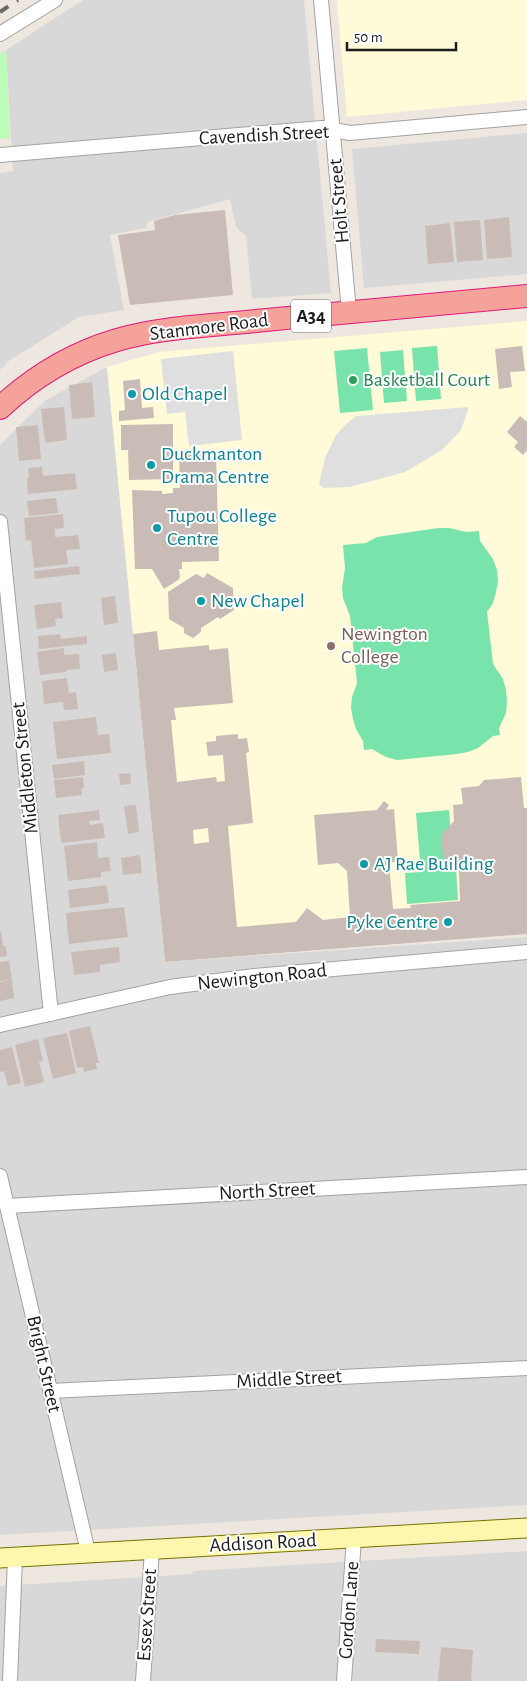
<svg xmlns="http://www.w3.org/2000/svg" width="527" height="1681" font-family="'Alegreya Sans',sans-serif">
  <rect width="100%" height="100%" fill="#eee7e0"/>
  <g fill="#d9d8d8">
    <polygon points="83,0 304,0 331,293 252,299 246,236 236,227 230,199 148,222 146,228 110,235 124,310 79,317 10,360 0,370 0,173 13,171 6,50"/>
    <polygon points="527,133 527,274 364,288 352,149"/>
    <polygon points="107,367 165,962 527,937 527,1505 0,1535 0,445 46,400"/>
    <polygon points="527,1551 527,1681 0,1681 0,1586 192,1574 193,1571"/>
  </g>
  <g fill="#fffad7">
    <polygon points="337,0 527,0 527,100 347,117"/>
    <polygon points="527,321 527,934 165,962 107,367 159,352"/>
  </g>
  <polygon fill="#bcfcb8" points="6,50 10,138 0,139 0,54"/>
  <g fill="#78e3ab">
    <polygon points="437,346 441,399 416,401 412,348"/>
    <polygon points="367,348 373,410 340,413 334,351"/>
    <polygon points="403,350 407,401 384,403 380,352"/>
    <polygon points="438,528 449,528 466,532 479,531 480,541 493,559 497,570 498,581 496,592 493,603 487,612 493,664 503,679 506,690 507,701 506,713 499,728 500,735 493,736 478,748 468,752 457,754 397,760 386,757 372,749 364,750 363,741 356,729 353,719 351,708 352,697 357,683 350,616 343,598 342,588 345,568 343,545 366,543 377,537"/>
    <polygon points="449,810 453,869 456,869 458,900 407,904 405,873 421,872 416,813"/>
  </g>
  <g fill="#dfdfdf">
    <polygon points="233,351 242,440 189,446 185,412 167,414 161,359"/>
    <polygon points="469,407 461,430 442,450 405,472 350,487 323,488 319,484 325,458 336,435 346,424 357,416"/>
  </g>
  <g fill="#c9bcb6" fill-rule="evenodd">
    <polygon points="225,210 233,295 130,305 118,235 155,230 154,221 175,215"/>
    <polygon points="509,217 512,257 487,259 484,220"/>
    <polygon points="480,220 483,260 457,262 454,222"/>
    <polygon points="450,223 454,262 428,264 425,226"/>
    <polygon points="522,346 525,371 510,372 512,387 499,389 495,349"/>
    <polygon points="140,379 142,408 153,407 154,418 119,421 119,411 125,410 123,381"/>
    <polygon points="92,382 95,417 72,419 69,385"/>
    <polygon points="64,407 67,440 45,443 41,409"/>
    <polygon points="520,416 527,422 527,450 523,455 514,447 518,442 507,432"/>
    <polygon points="173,424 173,479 129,480 128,450 121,450 121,425"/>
    <polygon points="38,425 41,459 19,461 16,427"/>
    <polygon points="216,454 219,561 182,562 182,569 179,569 180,577 178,580 164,589 152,569 135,569 132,490 162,491 162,494 173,493 173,488 180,488 179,455"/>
    <polygon points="42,467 43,476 75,473 77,489 28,494 27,478 29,478 28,468"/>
    <polygon points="56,498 58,513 29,516 27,501"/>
    <polygon points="63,514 64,528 55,529 55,537 78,535 80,549 66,550 68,564 34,568 31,540 26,541 24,518"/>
    <polygon points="79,566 80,574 35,579 34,571"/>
    <polygon points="207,573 233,588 234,610 220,619 218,617 201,628 201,632 193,638 184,633 184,628 169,619 168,592 196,574 204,578"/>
    <polygon points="115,596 118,623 104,625 101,598"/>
    <polygon points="61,602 63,618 55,619 56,626 37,629 34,605"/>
    <path d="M157 631 159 650 209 645V650L228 648 233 703 174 708 176 720H171L177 782 216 777 217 782 225 781 223 755 208 756 206 742 216 741V736L238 734V739L247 738 249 752 246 753 253 823 228 826 237 927 296 922 307 908 323 920 350 917 347 871 338 863 318 865 314 815 377 810 384 801 389 805 386 810 394 809 398 861 389 863 393 909 411 908 410 905 460 901 459 871 443 857 441 835 454 821 453 805 463 804 461 788 479 786 484 780 521 777 524 808H527V934L165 962 133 634ZM208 828 209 842 194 844 193 830Z"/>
    <polygon points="60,634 61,639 87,636 87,644 39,649 38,636"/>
    <polygon points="64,648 64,655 79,654 80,669 66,670 66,672 40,675 37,652"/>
    <polygon points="116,653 118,670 104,672 102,655"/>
    <polygon points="67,678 69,693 76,692 78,709 64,710 63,702 44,704 42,681"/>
    <polygon points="96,717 98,735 109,734 111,753 57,759 53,722"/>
    <polygon points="84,761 85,775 54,779 52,765"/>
    <polygon points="130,773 131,784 120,785 119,774"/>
    <polygon points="83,777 84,788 81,789 82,795 56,798 54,780"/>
    <polygon points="136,805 139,832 128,834 124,806"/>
    <polygon points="99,810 100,820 89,821 90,825 103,823 105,838 61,843 58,815"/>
    <polygon points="97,842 98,858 109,857 111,871 101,872 101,877 68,881 64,846"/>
    <polygon points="140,855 142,873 123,875 121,858"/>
    <polygon points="107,885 109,903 70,908 68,890"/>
    <polygon points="124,907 128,937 69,944 66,913"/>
    <polygon points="0,931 1,931 3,946 6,946 7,956 0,957"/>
    <polygon points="119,947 120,962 100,965 100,972 74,975 71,952"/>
    <polygon points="9,961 12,980 0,981 0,962"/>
    <polygon points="12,980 14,998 0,1001 0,982"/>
    <polygon points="90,1026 99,1063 96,1063 97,1069 84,1072 83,1067 77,1068 69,1031"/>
    <polygon points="67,1033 76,1073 53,1079 43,1038"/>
    <polygon points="38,1039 43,1061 39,1062 44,1082 25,1087 15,1045"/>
    <polygon points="12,1047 21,1083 8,1086 4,1071 0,1072 0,1050"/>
    <polygon points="376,1639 420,1641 419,1654 375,1652"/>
    <polygon points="441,1647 473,1650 471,1681 438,1681"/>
  </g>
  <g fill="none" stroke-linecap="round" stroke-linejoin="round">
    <defs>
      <g id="minor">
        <polyline points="321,0 349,312"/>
        <polyline points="0,34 55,0"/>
        <polyline points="0,155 322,128 350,133 527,117"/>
        <polyline points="0,522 51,1014"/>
        <polyline points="0,1025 170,987 254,976 527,952"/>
        <polyline points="0,1176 88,1552"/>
        <polyline points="7,1206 527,1177"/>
        <polyline points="50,1391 527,1368"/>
        <polyline points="10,1681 15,1558"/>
        <polyline points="143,1681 152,1550"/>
        <polyline points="344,1681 354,1538"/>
      </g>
      <polyline id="secondary" points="0,1558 527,1528"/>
      <path id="trunk" d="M0 408C33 377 73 353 117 340 161 327 210 326 256 321 346 312 436 304 527 296"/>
    </defs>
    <use href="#minor" stroke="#a2a2a2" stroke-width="16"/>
    <use href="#secondary" stroke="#747200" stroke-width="21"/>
    <use href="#trunk" stroke="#df1977" stroke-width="24"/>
    <use href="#minor" stroke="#fff" stroke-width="14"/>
    <use href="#secondary" stroke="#fdf7ae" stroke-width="19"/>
    <use href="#trunk" stroke="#f5a29b" stroke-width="22"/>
    <polyline stroke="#696969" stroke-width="4" stroke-dasharray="10 10" stroke-linecap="butt" points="0,12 18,0"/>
  </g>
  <circle fill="#2e9e5b" stroke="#fff" stroke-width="2" cx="353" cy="380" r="5"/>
  <g fill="#0f9aa8" stroke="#fff" stroke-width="2">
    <circle cx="132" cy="394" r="5"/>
    <circle cx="151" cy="465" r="5"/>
    <circle cx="157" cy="528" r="5"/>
    <circle cx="201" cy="601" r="5"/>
    <circle cx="364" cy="864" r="5"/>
    <circle cx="448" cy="922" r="5"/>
  </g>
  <circle fill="#8d6e63" stroke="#fff" stroke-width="2" cx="331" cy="646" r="5"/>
  <g text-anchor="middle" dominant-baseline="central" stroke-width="4" stroke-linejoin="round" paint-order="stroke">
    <rect fill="#fff" stroke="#5f5f5f" stroke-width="1" x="291" y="299.5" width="40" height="33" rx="4"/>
    <g font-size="19" font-weight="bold" fill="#1b1b1b">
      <text x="311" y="316">A34</text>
    </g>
    <g font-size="20" fill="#1b1b1b" stroke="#fff">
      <text transform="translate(264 135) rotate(-3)">Cavendish Street</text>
      <text transform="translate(339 201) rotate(-95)">Holt Street</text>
      <text transform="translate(209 327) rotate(-7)">Stanmore Road</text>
      <text transform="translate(25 768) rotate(-96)">Middleton Street</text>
      <text transform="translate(262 977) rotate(-6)">Newington Road</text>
      <text transform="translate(267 1191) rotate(-3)">North Street</text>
      <text transform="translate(44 1364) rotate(77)">Bright Street</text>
      <text transform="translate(289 1379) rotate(-3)">Middle Street</text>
      <text transform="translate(263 1543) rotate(-3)">Addison Road</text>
      <text transform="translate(349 1610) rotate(-86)">Gordon Lane</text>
      <text transform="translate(147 1615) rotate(-86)">Essex Street</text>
    </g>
    <g font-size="20" fill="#27864d" stroke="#fff" text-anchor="start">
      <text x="363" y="380">Basketball Court</text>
    </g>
    <g font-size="20" fill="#0d838f" stroke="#fff" text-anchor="start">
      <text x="142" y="394">Old Chapel</text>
      <text x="161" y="454">Duckmanton<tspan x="161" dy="23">Drama Centre</tspan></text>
      <text x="167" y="516">Tupou College<tspan x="167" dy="23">Centre</tspan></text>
      <text x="211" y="601">New Chapel</text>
      <text x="374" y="864">AJ Rae Building</text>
      <text x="438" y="922" text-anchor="end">Pyke Centre</text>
    </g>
    <g font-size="20" fill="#785e54" stroke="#fff" text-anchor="start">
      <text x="341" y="634">Newington<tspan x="341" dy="23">College</tspan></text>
    </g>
  </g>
  <path d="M347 42v8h109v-8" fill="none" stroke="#1b1b1b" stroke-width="2.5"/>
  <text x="354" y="42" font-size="15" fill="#1b1b1b" stroke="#ffffff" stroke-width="4" paint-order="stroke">50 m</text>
</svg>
